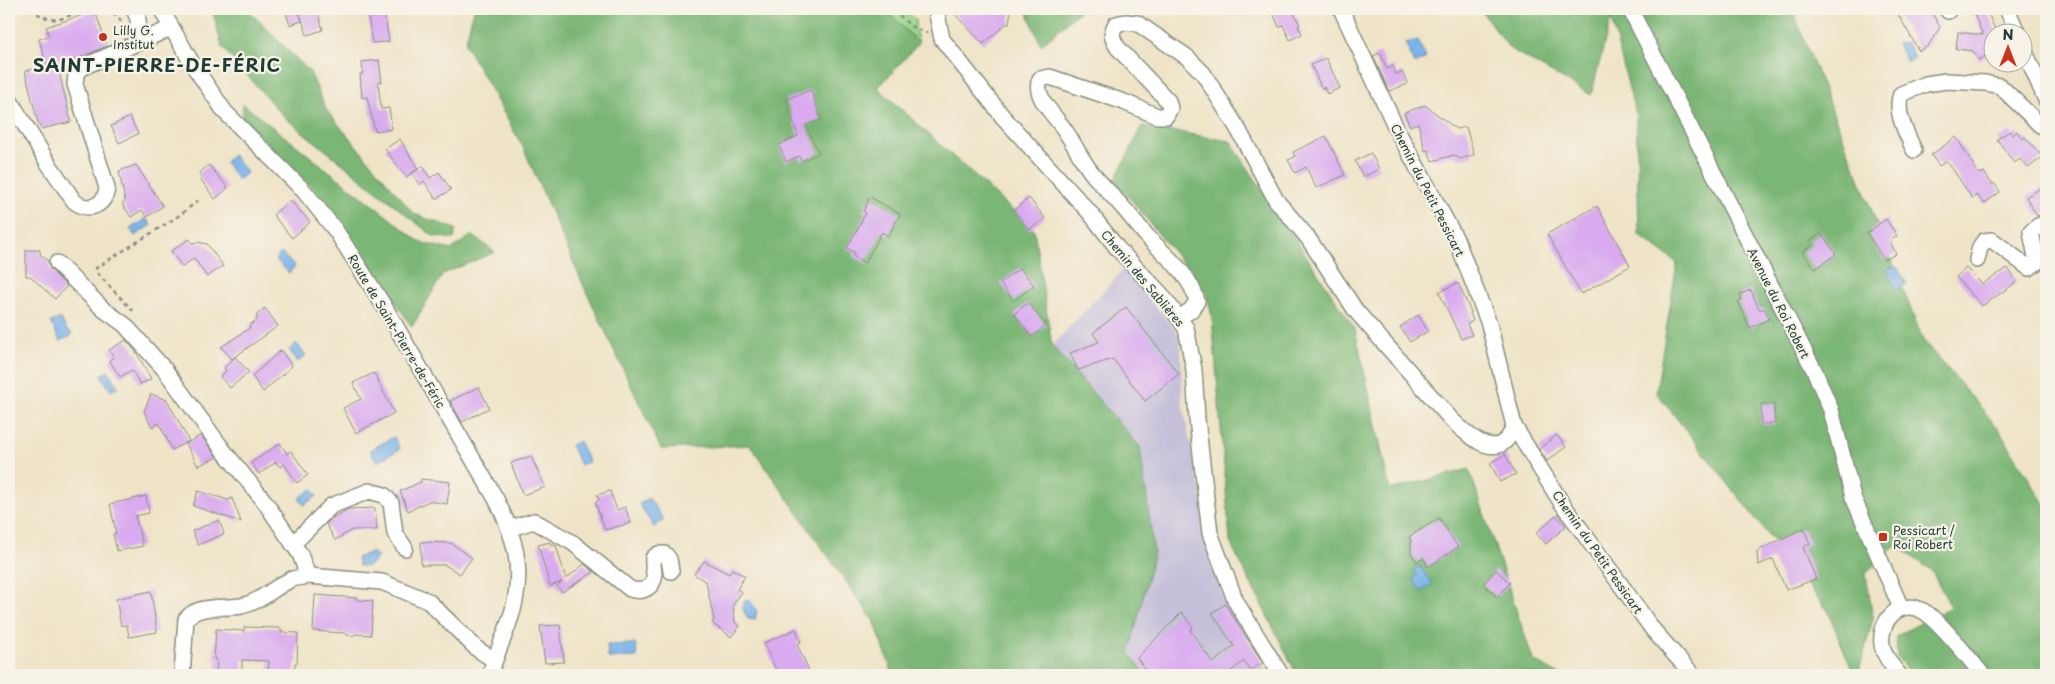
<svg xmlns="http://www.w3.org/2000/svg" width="2055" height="684" font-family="'Playpen Sans',sans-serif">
  <rect width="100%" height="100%" fill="#f7f3e8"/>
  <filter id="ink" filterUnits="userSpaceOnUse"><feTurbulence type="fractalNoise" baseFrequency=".02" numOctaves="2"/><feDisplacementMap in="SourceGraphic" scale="10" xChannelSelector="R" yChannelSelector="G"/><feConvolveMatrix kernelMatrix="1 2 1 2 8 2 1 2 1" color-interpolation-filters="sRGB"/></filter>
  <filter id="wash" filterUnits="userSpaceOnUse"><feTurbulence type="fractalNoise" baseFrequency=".0096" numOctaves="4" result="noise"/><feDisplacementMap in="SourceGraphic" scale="20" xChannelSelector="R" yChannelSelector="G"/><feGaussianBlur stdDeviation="1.12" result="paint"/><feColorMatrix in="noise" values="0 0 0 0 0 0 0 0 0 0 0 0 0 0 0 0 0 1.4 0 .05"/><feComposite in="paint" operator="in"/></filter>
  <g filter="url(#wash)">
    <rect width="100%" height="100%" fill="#efe4c7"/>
    <polygon fill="#c6c0da" points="1124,269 1181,337 1182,402 1222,593 1268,675 1147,675 1129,653 1154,553 1052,346"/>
    <polygon fill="#99d489" stroke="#5c885e" points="884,9 905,9 916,20 915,28 919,43"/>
    <g fill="#7ab675" stroke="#4c7a54">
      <polygon points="212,9 247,9 310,72 327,111 414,214 456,229 454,239 433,236 284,117 222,47"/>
      <polygon points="474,9 884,9 919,43 878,88 1034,230 1052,346 1140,447 1154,553 1129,653 1147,675 893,675 875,623 750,445 661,449 585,289 523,147 465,44"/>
      <polygon points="1026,9 1082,9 1041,45"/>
      <polygon points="1480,9 1792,9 1923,340 1999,429 2046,507 2046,675 1911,675 1897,657 1896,636 1951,607 1931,570 1896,545 1866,574 1873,619 1858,675 1854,675 1828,611 1656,392 1677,263 1639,235 1636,116 1611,18 1591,95 1510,49"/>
      <polygon points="243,104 420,242 451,250 472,235 495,252 443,274 412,327 330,205 242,118"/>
      <polygon points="1142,126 1230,141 1355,329 1390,490 1469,469 1533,660 1560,675 1297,675 1230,542 1212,317 1206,292 1115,180"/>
    </g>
    <g fill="#7ab3ea" stroke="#4c788f">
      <polygon points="1418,40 1426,58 1415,64 1405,43"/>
      <polygon points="1907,43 1915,58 1907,62 1897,44"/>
      <polygon points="233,155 247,173 238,180 225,162"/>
      <polygon points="146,218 151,225 135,236 130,229"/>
      <polygon points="281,253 295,266 289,273 275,259"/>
      <polygon points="1897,267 1907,284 1897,290 1887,273 1889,272 1887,268"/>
      <polygon points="61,318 67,331 71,332 71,336 60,341 51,322"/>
      <polygon points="296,343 306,355 298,362 289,350"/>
      <polygon points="108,371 118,387 111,391 101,375"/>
      <polygon points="394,437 400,449 377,462 370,450"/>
      <polygon points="579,441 589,462 580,465 571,445"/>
      <polygon points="312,489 317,496 304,505 299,498"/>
      <polygon points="649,498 664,520 654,527 639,504"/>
      <polygon points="371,552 378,557 369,566 359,566 357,558"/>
      <polygon points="1420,566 1432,584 1421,592 1413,579 1417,575 1413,570"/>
      <path d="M746 600H750L757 611 755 620 748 619C745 613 739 607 746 600Z"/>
      <polygon points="636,644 637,657 608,658 607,645"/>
    </g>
    <g id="blocks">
      <g fill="#d9aaef">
        <polygon points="298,9 302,21 290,25 286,13"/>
        <polygon points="308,9 317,9 323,30 307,35 299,11"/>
        <polygon points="371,9 384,9 389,42 372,43 368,16 371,16"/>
        <polygon points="950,9 1011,9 1009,24 1006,24 983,44"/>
        <polygon points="1281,9 1292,9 1300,25 1298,26 1302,34 1290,40 1283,25 1279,27 1273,13"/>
        <polygon points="1895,9 1929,9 1940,27 1928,46 1919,51"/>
        <polygon points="1987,10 1996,32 1992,32 1992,58 1990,53 1979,60 1973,51 1956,49 1958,32 1983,35 1974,14"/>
        <polygon points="95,11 107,46 58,67 71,122 41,129 39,123 38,123 25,71 47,66 39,39 49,36 46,27"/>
        <polygon points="1380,53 1387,69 1393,66 1396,74 1402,72 1408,84 1389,91 1373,56"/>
        <polygon points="1326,58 1340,88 1327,94 1324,87 1322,89 1311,65"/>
        <polygon points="379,60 382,82 378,82 381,109 389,108 392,129 375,131 367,97 362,98 360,74 363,74 362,62"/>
        <polygon points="811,90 821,120 806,125 819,153 801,161 799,156 786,162 779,145 798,136 786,99"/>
        <polygon points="1425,105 1456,129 1466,127 1474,155 1460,159 1454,155 1432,161 1428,150 1425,151 1418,123 1410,126 1404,113"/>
        <polygon points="130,117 138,134 119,143 111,126"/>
        <polygon points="2010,131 2013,135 2017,131 2022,139 2025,137 2043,157 2028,168 2020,159 2014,163 1997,139"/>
        <polygon points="1326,136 1345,175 1316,188 1306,167 1295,173 1288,160 1295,157 1293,152"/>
        <polygon points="1956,137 1979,174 1984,172 1992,184 1994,183 2000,192 1984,204 1977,195 1972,198 1947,161 1939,166 1931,155"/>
        <polygon points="400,139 418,169 406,177 385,149"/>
        <polygon points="1371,153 1379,169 1363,177 1355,161"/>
        <polygon points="136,165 163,206 147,217 142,210 131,217 122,204 125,201 119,171"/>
        <polygon points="209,165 228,188 215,199 201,180 202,179 199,173"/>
        <polygon points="423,166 430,178 439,172 451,190 436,199 424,181 419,185 412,173"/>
        <polygon points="2046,185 2046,213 2037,216 2026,197"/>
        <polygon points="870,197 900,214 888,236 882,232 865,263 853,256 855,253 847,248 866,213 863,211"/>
        <polygon points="1029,198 1045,218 1029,230 1014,210"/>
        <polygon points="290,200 310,222 292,238 273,215"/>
        <polygon points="1597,206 1630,266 1581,294 1547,234"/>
        <polygon points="1886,219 1897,236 1890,241 1896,254 1884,260 1867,233"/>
        <polygon points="1821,233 1836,254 1815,269 1802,252 1813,245 1810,241"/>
        <polygon points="189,239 192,243 198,242 207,244 223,266 207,277 194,258 182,267 171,251"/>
        <polygon points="26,250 40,250 40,254 48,261 50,269 67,286 55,299 30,276 26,276"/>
        <polygon points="1020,268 1034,285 1014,301 1000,283"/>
        <polygon points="1966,268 1982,284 2008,268 2017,282 1982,306 1956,277"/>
        <polygon points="1458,283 1471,312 1470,313 1473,321 1467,324 1472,335 1461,339 1439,292"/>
        <polygon points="1751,290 1759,309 1765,309 1769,319 1750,328 1738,301 1742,300 1740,294"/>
        <polygon points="1028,303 1046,325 1032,337 1014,314"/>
        <polygon points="1126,307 1179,374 1145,401 1113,359 1078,370 1070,353 1099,342 1093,333"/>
        <polygon points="265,308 278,326 232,359 221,347 250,328 249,326 258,319 256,315"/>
        <polygon points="1418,315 1428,331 1410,342 1400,327"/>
        <polygon points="126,340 136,352 151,379 140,384 132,370 120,377 109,360 114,357 109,350"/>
        <polygon points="281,350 292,366 263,392 252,376"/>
        <polygon points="235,357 249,372 230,388 220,377 226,371 224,368"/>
        <polygon points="374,373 394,413 356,433 343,408 361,399 353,383"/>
        <polygon points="479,387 489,408 462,422 450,401"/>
        <polygon points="151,394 167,400 189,441 172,450 159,423 152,427 144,411"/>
        <polygon points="1761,404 1774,404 1775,424 1761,424"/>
        <polygon points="201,435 217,457 198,466 186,444"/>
        <polygon points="1557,435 1566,447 1547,461 1539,449"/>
        <polygon points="280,443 287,454 291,451 308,475 297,483 284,464 280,467 276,462 259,474 251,463"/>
        <polygon points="1505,454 1516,474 1500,482 1490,463"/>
        <polygon points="531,456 545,487 523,495 511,463"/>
        <polygon points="421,479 450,482 447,504 429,501 408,511 400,491 421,482"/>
        <polygon points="198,491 228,500 232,498 241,522 193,506"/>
        <polygon points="610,491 617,510 625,507 631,523 605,530 595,502 599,500 597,495"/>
        <polygon points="146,496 149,513 135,516 143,546 117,551 113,534 116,533 110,504"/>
        <polygon points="375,508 377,530 352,530 335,540 326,524 332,518 349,509"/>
        <polygon points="1556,515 1566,526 1546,544 1536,533"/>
        <polygon points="1439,518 1458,547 1428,567 1423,558 1417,562 1411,553 1411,541 1409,537"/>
        <polygon points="219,520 224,534 198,545 192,531"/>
        <polygon points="1804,528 1810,544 1803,547 1816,579 1786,590 1773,559 1758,565 1757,551"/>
        <polygon points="421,542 451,543 472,558 460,574 445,565 421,565"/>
        <polygon points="550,542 551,546 556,545 566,579 584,564 594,572 562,592 557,586 562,582 550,586 538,545"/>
        <polygon points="704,561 729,574 732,569 745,576 737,589 742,592 733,605 735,622 740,626 731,637 712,623 714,620 706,582 694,574"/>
        <polygon points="1496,570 1510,583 1497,597 1483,584"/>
        <polygon points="151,591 157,632 129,637 127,625 121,626 116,599"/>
        <polygon points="315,595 357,598 357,600 373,601 371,635 355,634 353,636 347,635 345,633 313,631"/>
        <polygon points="1225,604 1263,663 1250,670 1244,661 1226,675 1149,675 1137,658 1182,612 1193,628 1190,630 1213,663 1234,646 1212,613"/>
        <polygon points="560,625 564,662 545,663 540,626"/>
        <polygon points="244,627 281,628 281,632 298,633 297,663 295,663 294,675 268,675 269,661 242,660 242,675 216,675 217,659 214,660 216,629 244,631"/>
        <polygon points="796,629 801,642 797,644 811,675 778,675 764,643"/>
      </g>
    </g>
  </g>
  <g filter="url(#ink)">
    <use href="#blocks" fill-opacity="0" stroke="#87907e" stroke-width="1"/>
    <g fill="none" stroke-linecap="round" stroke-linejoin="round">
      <defs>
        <g id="minor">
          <polyline points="134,9 138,19 139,43"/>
          <path d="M161 9 193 65 225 112 304 191 336 231 384 306 496 499C515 537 524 567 513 610 507 632 496 653 490 675"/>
          <polyline points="936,9 942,39 1003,117 1090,213 1118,249 1161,294 1186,328 1194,370 1197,419 1210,533 1236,602 1281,675"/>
          <polyline points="1341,9 1397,130 1457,241 1489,324 1514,426 1561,502 1636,606 1653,630 1693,675"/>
          <polyline points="1630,9 1815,372 1831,410 1853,497 1901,608"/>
          <polyline points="1947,9 1948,11"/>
          <polyline points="2007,9 2017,32"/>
          <polyline points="2022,45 2046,100"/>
          <path d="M9 99 50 166 74 201C88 213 105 206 107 188L75 84 76 74 83 67 171 28"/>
          <path d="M1914 150C1907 134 1894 112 1901 94L1926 84 1946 81 1985 83 2000 86 2040 125 2046 126"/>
          <polyline points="1977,260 1980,247 1984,241 1992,240 2029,268 2037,262 2031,232 2038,226 2046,223"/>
          <polyline points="57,263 103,309 125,325 165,370 223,450 265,502 293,544"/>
          <path d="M1179 318 1191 310 1197 301C1190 273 1164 255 1146 235 1139 227 1133 219 1126 211 1116 199 1105 188 1095 177 1083 163 1076 147 1066 132 1057 117 1032 97 1040 79L1050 77 1124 102 1157 116H1166L1170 108 1168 101 1118 48C1112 39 1110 33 1116 24L1125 22 1137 23 1187 57 1203 73 1238 129 1276 200 1308 238 1356 311 1450 418C1468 436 1500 466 1514 426"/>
          <path d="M511 528 534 521 573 543 630 589C639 592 650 591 654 579 655 574 652 565 653 558L658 554H665L669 559 671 571"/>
          <polyline points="405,548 395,533 391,503 384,495 369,491 331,506 293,544 300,554 308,576 382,582 428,601 477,649 494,660"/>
          <path d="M182 675 186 619C198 604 222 609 241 606 261 602 274 587 292 579 297 578 303 577 308 576"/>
          <path d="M1899 675C1893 667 1886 659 1883 649 1876 624 1898 597 1923 611 1940 620 1969 659 1983 675"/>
        </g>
      </defs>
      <use href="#minor" stroke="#87907e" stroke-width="18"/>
      <g stroke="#87907e" stroke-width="2.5" stroke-dasharray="4 4" stroke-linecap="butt">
        <path d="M30 9C58 27 59 18 88 9"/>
        <polyline points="106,9 118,16 123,25"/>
        <polyline points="894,9 910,26 927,33"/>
        <polyline points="133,311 97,273 96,268 180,215 201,198"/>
      </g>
      <use href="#minor" stroke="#fff" stroke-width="15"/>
    </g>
  </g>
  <g fill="#c8321e" stroke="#f7f3e8" stroke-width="2">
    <circle cx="103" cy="37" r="5"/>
    <rect x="1878" y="532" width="10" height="10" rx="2.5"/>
  </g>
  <g text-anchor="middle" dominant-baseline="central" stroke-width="4.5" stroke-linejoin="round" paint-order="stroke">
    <g font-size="12" fill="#1f3d34" stroke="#f7f3e8" text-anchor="start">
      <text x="113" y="30">Lilly G.<tspan x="113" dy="14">Institut</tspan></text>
      <text x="1893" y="530">Pessicart /<tspan x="1893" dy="14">Roi Robert</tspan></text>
    </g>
    <g font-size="12" fill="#1f3d34" stroke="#f7f3e8">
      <text transform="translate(1428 190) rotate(63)">Chemin du Petit Pessicart</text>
      <text transform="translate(1143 278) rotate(50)">Chemin des Sablières</text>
      <text transform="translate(1779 303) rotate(63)">Avenue du Roi Robert</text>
      <text transform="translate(397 331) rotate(59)">Route de Saint-Pierre-de-Féric</text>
      <text transform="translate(1598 552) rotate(55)">Chemin du Petit Pessicart</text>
    </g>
    <g font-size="18" font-weight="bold" letter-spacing="1" fill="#1f3d34" stroke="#f7f3e8">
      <text x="157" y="64">SAINT-PIERRE-DE-FÉRIC</text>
    </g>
  </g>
  <rect width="2055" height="684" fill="none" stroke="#f7f3e8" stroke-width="30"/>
  <g transform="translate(2008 48)"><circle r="24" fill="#f7f3e8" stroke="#a1aaa0"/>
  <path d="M0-4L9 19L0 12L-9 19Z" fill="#c8321e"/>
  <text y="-8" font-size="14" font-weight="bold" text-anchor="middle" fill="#1f3d34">N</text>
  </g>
</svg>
